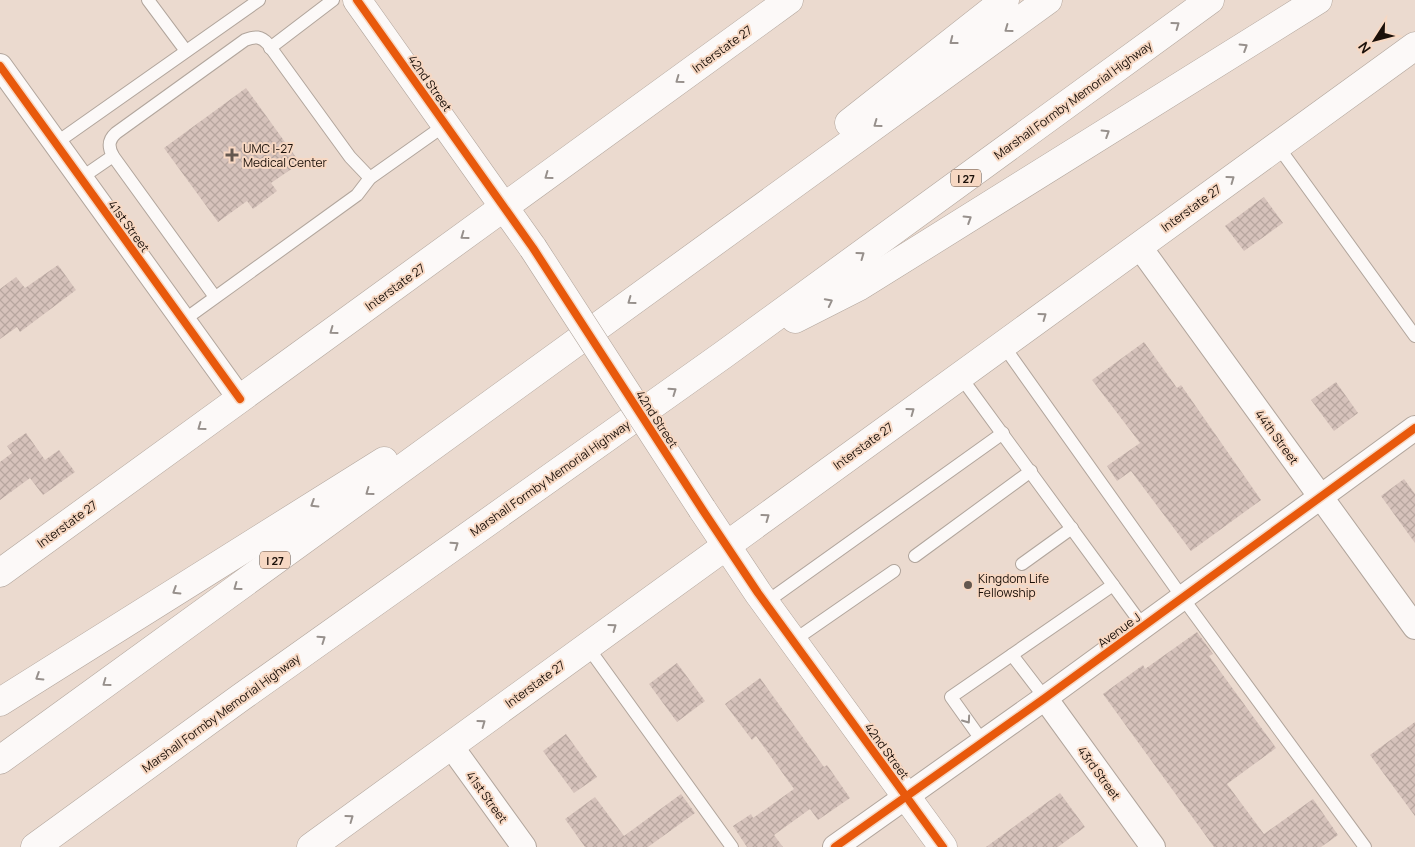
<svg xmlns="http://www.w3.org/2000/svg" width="1415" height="847" font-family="Manrope,sans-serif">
  <defs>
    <pattern id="building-cross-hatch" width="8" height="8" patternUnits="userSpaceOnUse" patternTransform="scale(1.25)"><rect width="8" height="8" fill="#d6c2bb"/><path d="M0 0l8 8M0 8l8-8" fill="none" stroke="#b7a69f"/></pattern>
  </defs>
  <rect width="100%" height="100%" fill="#ebdacf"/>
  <g fill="url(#building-cross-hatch)">
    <polygon points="246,88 300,163 271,183 277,191 253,209 247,201 218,222 164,148"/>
    <polygon points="1264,197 1283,223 1244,251 1225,226"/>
    <polygon points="58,265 76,290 20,332 17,327 0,339 0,289 16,277 25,288"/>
    <polygon points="1144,342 1177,388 1181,385 1261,500 1191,551 1131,471 1117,481 1107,466 1140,443 1092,380"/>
    <polygon points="1336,382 1358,413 1334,431 1311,400"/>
    <polygon points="26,433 45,460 59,450 75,472 43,495 30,478 0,500 0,462 12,453 7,446"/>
    <polygon points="1404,479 1415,494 1415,543 1381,496"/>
    <polygon points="1197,632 1213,654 1209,656 1276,748 1227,784 1264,834 1313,799 1338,835 1321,847 1214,847 1103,694 1143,665 1145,669"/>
    <polygon points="677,663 705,701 677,722 649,684"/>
    <polygon points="760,678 824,767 827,765 850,798 818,820 810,809 774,835 783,847 747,847 733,826 751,814 753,818 794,789 756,736 752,740 725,704"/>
    <polygon points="1415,722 1415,816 1370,755"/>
    <polygon points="566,734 597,777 574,793 543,751"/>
    <polygon points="1060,793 1085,827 1058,847 986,847"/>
    <polygon points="681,794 695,813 648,847 585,847 565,819 595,797 624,836"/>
  </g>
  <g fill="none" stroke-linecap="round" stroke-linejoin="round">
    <defs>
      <g id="lane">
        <polyline points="148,0 186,51"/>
        <polyline points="270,48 333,0"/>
        <polyline points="56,143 259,0"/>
        <polyline points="1277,145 1415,336"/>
        <polyline points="81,178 113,156"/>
        <path d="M215 297 113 156C108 147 108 140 116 133L245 40C255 36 261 36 268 44L350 157 370 178"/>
        <polyline points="184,320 357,195 370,178 445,125"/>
        <polyline points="1003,345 1182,597 1365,847"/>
        <polyline points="960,376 1143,626"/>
        <polyline points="915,556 1031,471"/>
        <polyline points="1022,564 1072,528"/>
        <polyline points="765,603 1003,433"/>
        <polyline points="793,641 894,571"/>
        <polyline points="587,646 732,847"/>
        <polyline points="1012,655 1045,698"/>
        <polyline points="983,742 951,697 1113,585"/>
      </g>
      <g id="street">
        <polyline points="0,66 240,399"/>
        <polyline points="1139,246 1415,627"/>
        <polyline points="1045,698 1153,847"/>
        <polyline points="451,746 524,847"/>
        <polyline points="835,847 1045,698 1415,428"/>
      </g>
      <g id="secondary">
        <polyline points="357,0 533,248"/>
        <polyline points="702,509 758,593 943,847"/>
        <polyline points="0,573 789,0"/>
        <polyline points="311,847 1415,46"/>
      </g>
      <g id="highway">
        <polyline points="849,123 1005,0"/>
        <polyline points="795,319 860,286 1318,0"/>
        <polyline points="0,702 384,461"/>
        <polyline points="0,760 1048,0"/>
        <polyline points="35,847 240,698 723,355 1210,0"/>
      </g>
    </defs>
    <use href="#lane" stroke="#b1a59c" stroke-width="14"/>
    <use href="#street" stroke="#b1a59c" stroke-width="26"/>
    <use href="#secondary" stroke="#b1a59c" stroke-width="29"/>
    <use href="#highway" stroke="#b1a59c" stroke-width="29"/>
    <use href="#lane" stroke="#fcf9f8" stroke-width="12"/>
    <use href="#street" stroke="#fcf9f8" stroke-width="24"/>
    <use href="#secondary" stroke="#fcf9f8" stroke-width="28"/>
    <use href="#highway" stroke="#fcf9f8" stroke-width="28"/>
    <defs>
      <polyline id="secondary-bridge" points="533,248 702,509"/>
    </defs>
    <use href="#secondary-bridge" stroke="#b1a59c" stroke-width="29" stroke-linecap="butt"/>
    <use href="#secondary-bridge" stroke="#fcf9f8" stroke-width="28"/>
    <defs>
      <g id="cycleway">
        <polyline points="357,0 533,248 702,509 758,593 943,847"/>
        <polyline points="0,66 240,399"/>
        <polyline points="835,847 1045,698 1415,428"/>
      </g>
    </defs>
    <use href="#cycleway" stroke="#f7d8c3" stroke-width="11"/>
    <use href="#cycleway" stroke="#e8590c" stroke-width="8"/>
  </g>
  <defs><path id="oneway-chevron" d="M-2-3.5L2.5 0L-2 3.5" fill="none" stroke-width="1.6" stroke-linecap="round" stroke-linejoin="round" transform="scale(1.25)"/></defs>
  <g stroke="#97908c">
    <use href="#oneway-chevron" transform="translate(1176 25) rotate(-36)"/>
    <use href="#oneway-chevron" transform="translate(1008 29) rotate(144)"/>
    <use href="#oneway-chevron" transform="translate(953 41) rotate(142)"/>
    <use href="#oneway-chevron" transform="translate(1244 47) rotate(-32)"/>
    <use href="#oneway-chevron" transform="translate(679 80) rotate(144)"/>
    <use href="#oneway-chevron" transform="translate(877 124) rotate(144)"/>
    <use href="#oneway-chevron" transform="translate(1106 133) rotate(-32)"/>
    <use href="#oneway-chevron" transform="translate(548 176) rotate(144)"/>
    <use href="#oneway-chevron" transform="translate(1231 179) rotate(-36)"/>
    <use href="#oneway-chevron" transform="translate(968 219) rotate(-32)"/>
    <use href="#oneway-chevron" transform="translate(464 236) rotate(144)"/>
    <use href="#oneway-chevron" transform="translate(861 255) rotate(-36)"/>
    <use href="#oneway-chevron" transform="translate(631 301) rotate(144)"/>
    <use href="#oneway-chevron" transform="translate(829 302) rotate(-27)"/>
    <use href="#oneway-chevron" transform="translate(1043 316) rotate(-36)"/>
    <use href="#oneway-chevron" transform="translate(333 331) rotate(144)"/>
    <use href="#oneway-chevron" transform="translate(673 391) rotate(-35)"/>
    <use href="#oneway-chevron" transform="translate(911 411) rotate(-36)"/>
    <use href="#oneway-chevron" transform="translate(201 427) rotate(144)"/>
    <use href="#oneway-chevron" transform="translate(369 492) rotate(144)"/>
    <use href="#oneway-chevron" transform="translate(314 504) rotate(148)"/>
    <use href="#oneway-chevron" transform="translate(766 517) rotate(-36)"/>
    <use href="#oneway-chevron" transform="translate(455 545) rotate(-35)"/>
    <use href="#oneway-chevron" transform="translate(237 587) rotate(144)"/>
    <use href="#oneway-chevron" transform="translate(176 591) rotate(148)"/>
    <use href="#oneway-chevron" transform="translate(613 627) rotate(-36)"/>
    <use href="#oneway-chevron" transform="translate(322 639) rotate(-35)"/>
    <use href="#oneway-chevron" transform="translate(39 677) rotate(148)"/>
    <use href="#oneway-chevron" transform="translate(106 683) rotate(144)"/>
    <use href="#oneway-chevron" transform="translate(967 720) rotate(55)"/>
    <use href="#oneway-chevron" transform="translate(482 723) rotate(-36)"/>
    <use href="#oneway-chevron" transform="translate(350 818) rotate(-36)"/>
  </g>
  <g fill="#64574e" stroke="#f7d8c3" stroke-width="2">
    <path d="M229.5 147.5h5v5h5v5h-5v5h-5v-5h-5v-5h5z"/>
    <circle cx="968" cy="585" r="5"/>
  </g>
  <g text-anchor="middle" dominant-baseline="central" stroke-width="4" stroke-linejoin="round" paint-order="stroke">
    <g fill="#f7d8c3" stroke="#5d4c41" stroke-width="1">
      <rect x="951" y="169.5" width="30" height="17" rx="4"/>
      <rect x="260" y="551.5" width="30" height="17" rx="4"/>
    </g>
    <g font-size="11" font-weight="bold" fill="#1b1009">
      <text x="966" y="178">I 27</text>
      <text x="275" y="560">I 27</text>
    </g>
    <g font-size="12" fill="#1b1009" stroke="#f7d8c3">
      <text transform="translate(722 49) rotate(-36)">Interstate 27</text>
      <text transform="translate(430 83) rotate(55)">42nd Street</text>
      <text transform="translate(1073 100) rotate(-36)">Marshall Formby Memorial Highway</text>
      <text transform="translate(1191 208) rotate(-36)">Interstate 27</text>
      <text transform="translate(129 226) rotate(54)">41st Street</text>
      <text transform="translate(395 287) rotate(-36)">Interstate 27</text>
      <text transform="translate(657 419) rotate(57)">42nd Street</text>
      <text transform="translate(1277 437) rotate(54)">44th Street</text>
      <text transform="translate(863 446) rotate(-36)">Interstate 27</text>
      <text transform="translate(550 478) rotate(-35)">Marshall Formby Memorial Highway</text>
      <text transform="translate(67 524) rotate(-36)">Interstate 27</text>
      <text transform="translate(1119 630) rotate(-36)">Avenue J</text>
      <text transform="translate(535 684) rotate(-36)">Interstate 27</text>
      <text transform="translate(221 713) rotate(-36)">Marshall Formby Memorial Highway</text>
      <text transform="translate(887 751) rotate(54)">42nd Street</text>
      <text transform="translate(1099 773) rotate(54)">43rd Street</text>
      <text transform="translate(487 797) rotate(54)">41st Street</text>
    </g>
    <g font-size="12" fill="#1b1009" stroke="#f7d8c3" text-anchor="start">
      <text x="243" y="148">UMC I-27<tspan x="243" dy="14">Medical Center</tspan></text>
      <text x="978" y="578">Kingdom Life<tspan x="978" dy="14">Fellowship</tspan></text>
    </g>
  </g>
  <g transform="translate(1375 40) rotate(234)" stroke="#f7d8c3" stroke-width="4" paint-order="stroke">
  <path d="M0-4L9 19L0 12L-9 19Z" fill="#1b1009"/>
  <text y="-8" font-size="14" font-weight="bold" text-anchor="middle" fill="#1b1009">N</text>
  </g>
</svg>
